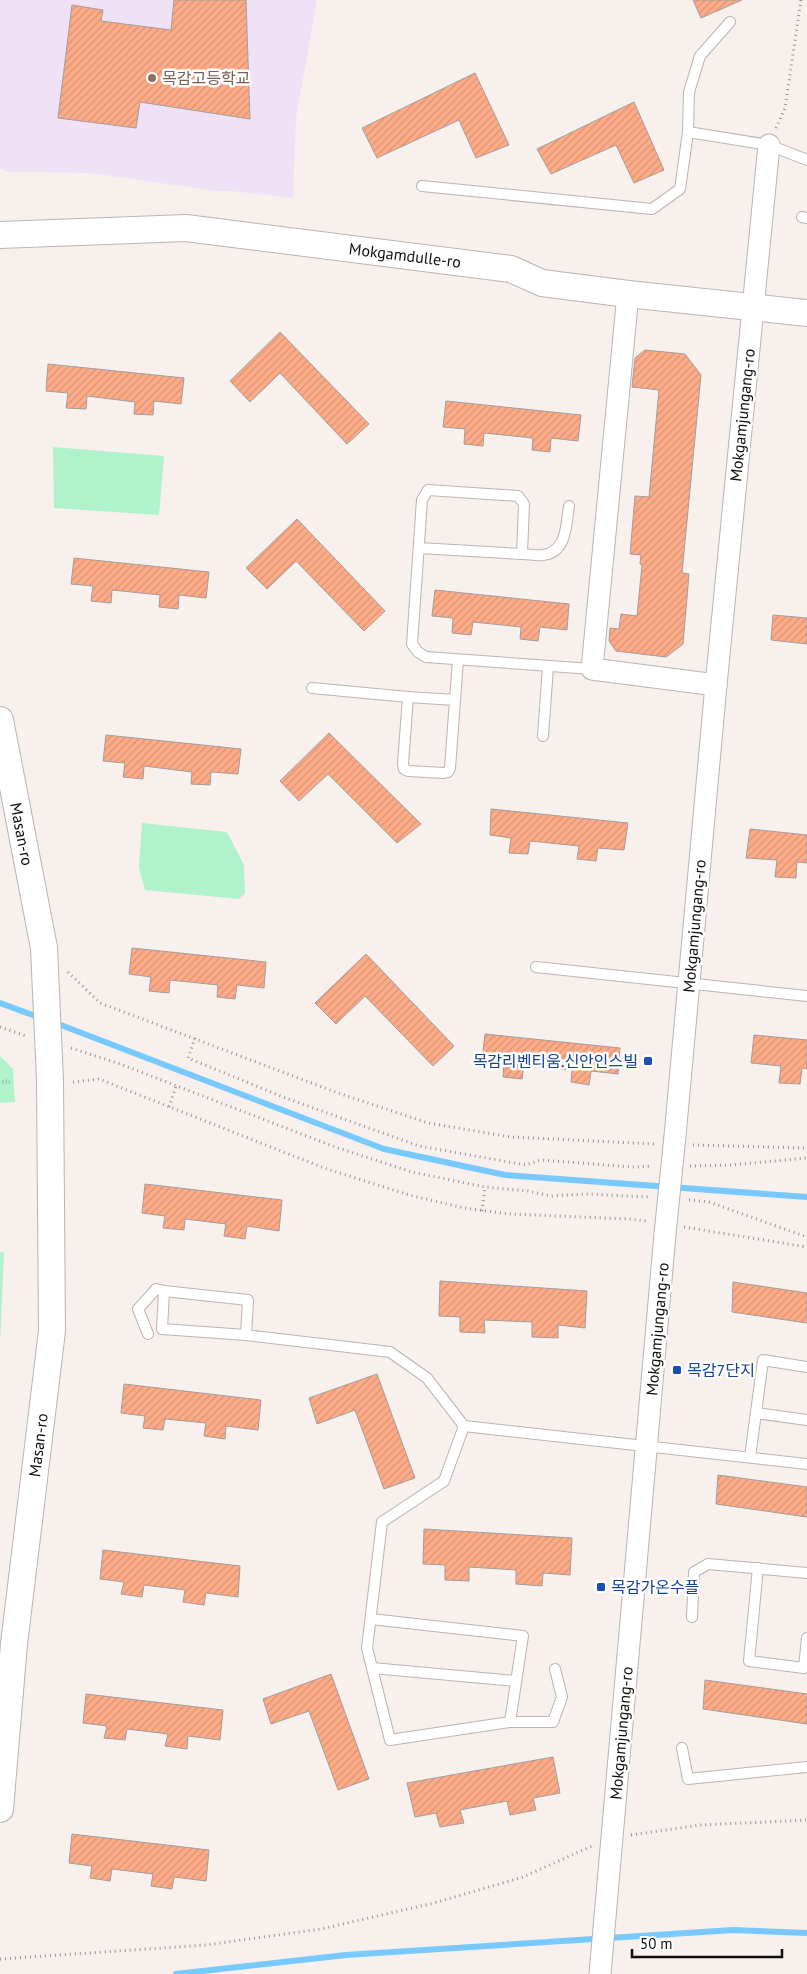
<svg xmlns="http://www.w3.org/2000/svg" width="807" height="1974" font-family="'PT Sans','Noto Sans KR',sans-serif">
  <defs>
    <pattern id="grass-tufts" width="24" height="20" patternUnits="userSpaceOnUse" patternTransform="scale(1.25)"><rect width="24" height="20" fill="#b0f2c9"/><path d="M3 7l-1-3M5 7V3M7 7l1-3M15 17l-1-3M17 17v-4M19 17l1-3" fill="none" stroke="#96ceab"/></pattern>
    <pattern id="building-hatch" width="6" height="6" patternUnits="userSpaceOnUse" patternTransform="scale(1.25)"><rect width="6" height="6" fill="#feac88"/><path d="M-1 1l2-2M0 6l6-6M5 7l2-2" fill="none" stroke="#d89374"/></pattern>
  </defs>
  <rect width="100%" height="100%" fill="#f7f0ec"/>
  <polygon fill="#efe2f6" points="0,0 317,0 296,118 293,198 231,191 215,191 91,173 6,172 0,168"/>
  <polygon fill="url(#grass-tufts)" points="0,1056 13,1069 15,1102 0,1103"/>
  <g fill="#b0f2c9">
    <polygon points="53,447 164,456 159,515 54,508"/>
    <polygon points="142,823 227,832 244,865 245,893 239,899 145,890 139,868"/>
    <polygon points="0,1252 4,1252 0,1343"/>
  </g>
  <g fill="none" stroke-linecap="round" stroke-linejoin="round">
    <g stroke="#78c9fd" stroke-width="6">
      <polyline points="0,1003 41,1018"/>
      <polyline points="53,1022 384,1149 505,1175 807,1197"/>
      <polyline points="176,1974 346,1955 733,1930 807,1933"/>
    </g>
  </g>
  <g fill="url(#building-hatch)" stroke="#a49d9b">
    <polygon points="174,0 246,0 250,119 140,102 136,128 58,118 72,5 103,10 101,21 171,30"/>
    <polygon points="693,0 742,0 701,18"/>
    <polygon points="475,73 509,145 476,158 459,120 377,158 362,128"/>
    <polygon points="634,102 664,170 634,183 616,145 551,174 537,149"/>
    <polygon points="280,332 369,424 347,444 280,373 250,402 230,381"/>
    <polygon points="645,350 685,354 701,375 682,573 689,574 683,644 666,657 616,651 609,641 610,628 619,629 621,614 637,616 642,565 640,564 641,555 630,554 635,496 649,497 659,390 632,387 635,358"/>
    <polygon points="48,364 184,378 181,404 154,401 153,415 134,414 135,402 87,396 86,409 66,408 68,393 46,391"/>
    <polygon points="446,401 581,415 578,441 551,438 550,452 532,450 533,438 484,433 483,446 464,444 465,429 443,427"/>
    <polygon points="297,519 385,611 364,631 296,561 267,589 246,568"/>
    <polygon points="74,558 209,572 206,598 179,595 178,609 159,607 160,595 112,590 111,603 91,601 93,586 71,584"/>
    <polygon points="435,590 569,604 567,630 540,627 538,641 520,639 521,627 473,622 471,635 452,633 453,618 432,616"/>
    <polygon points="773,615 807,618 807,644 771,640"/>
    <polygon points="329,733 421,824 397,843 328,774 299,801 280,781"/>
    <polygon points="106,735 241,749 238,774 211,772 210,785 191,784 192,772 144,766 143,779 123,777 125,763 103,761"/>
    <polygon points="491,809 628,823 624,850 598,848 596,861 577,859 579,846 530,841 528,854 509,853 511,838 490,835"/>
    <polygon points="750,829 807,835 807,863 797,862 796,878 775,877 777,860 746,858"/>
    <polygon points="132,948 266,962 264,988 237,985 235,999 217,997 218,985 170,980 169,993 149,991 151,977 129,974"/>
    <polygon points="366,954 454,1046 433,1066 365,996 336,1024 315,1003"/>
    <polygon points="485,1034 620,1048 618,1074 591,1071 589,1085 571,1082 572,1070 524,1065 522,1079 503,1077 504,1062 482,1060"/>
    <polygon points="754,1035 807,1040 807,1069 802,1068 800,1084 779,1083 781,1066 751,1063"/>
    <polygon points="145,1184 282,1200 279,1231 247,1226 245,1239 224,1236 226,1224 185,1219 184,1230 163,1228 165,1216 142,1213"/>
    <polygon points="440,1281 587,1291 585,1328 558,1325 558,1338 532,1337 532,1322 484,1320 485,1333 460,1332 460,1317 439,1316"/>
    <polygon points="733,1282 807,1293 807,1323 732,1312"/>
    <polygon points="377,1374 415,1478 384,1489 355,1410 317,1424 309,1398"/>
    <polygon points="124,1384 261,1400 258,1430 226,1426 225,1439 204,1436 206,1423 165,1419 163,1430 143,1428 145,1416 121,1413"/>
    <polygon points="718,1475 807,1487 807,1517 716,1504"/>
    <polygon points="424,1529 572,1538 570,1575 543,1573 542,1586 516,1584 516,1570 469,1567 469,1581 445,1580 445,1565 423,1564"/>
    <polygon points="103,1550 240,1566 238,1597 206,1593 204,1605 183,1602 185,1590 144,1585 142,1597 121,1594 124,1582 100,1579"/>
    <polygon points="331,1674 369,1779 338,1790 309,1711 271,1724 263,1699"/>
    <polygon points="705,1680 807,1694 807,1724 703,1709"/>
    <polygon points="86,1694 223,1710 220,1740 188,1736 187,1749 165,1746 168,1734 127,1729 125,1740 104,1738 107,1726 83,1723"/>
    <polygon points="553,1757 560,1793 533,1798 536,1810 510,1815 507,1801 460,1810 464,1823 440,1827 436,1813 415,1817 407,1783"/>
    <polygon points="72,1834 209,1850 206,1881 174,1877 172,1889 151,1886 153,1874 112,1869 110,1881 90,1878 92,1866 69,1863"/>
  </g>
  <g fill="none" stroke-linecap="round" stroke-linejoin="round">
    <defs>
      <g id="service">
        <polyline points="688,132 689,92 700,56 730,22"/>
        <polyline points="422,186 652,209 680,189 688,132 769,145 807,160"/>
        <polyline points="802,217 807,218"/>
        <polyline points="419,548 522,554 524,504 518,496 428,490 422,500 412,644 418,652 426,657 592,669"/>
        <path d="M522 554C529 554 536 556 543 555 567 552 566 525 569 506"/>
        <polyline points="312,688 408,697"/>
        <polyline points="455,700 408,697 403,764 404,769 408,771 444,773 448,772 450,768 458,660"/>
        <polyline points="543,736 548,667"/>
        <polyline points="536,967 807,996"/>
        <polyline points="164,1291 248,1300 246,1335"/>
        <polyline points="148,1334 138,1309 156,1289 164,1291 162,1329 246,1335 390,1352 427,1378 464,1426"/>
        <polyline points="756,1413 807,1420"/>
        <polyline points="750,1457 763,1360 807,1367"/>
        <polyline points="758,1568 749,1661 804,1668 807,1638"/>
        <polyline points="692,1617 694,1572 708,1564 807,1573"/>
        <polyline points="371,1619 523,1636 510,1722"/>
        <polyline points="372,1668 516,1681"/>
        <polyline points="555,1669 562,1697 553,1722 510,1722 390,1740 367,1648 382,1522 444,1481 464,1426 807,1464"/>
        <polyline points="682,1748 688,1779 807,1767"/>
      </g>
      <g id="minor">
        <polyline points="628,294 592,669 716,685"/>
        <polyline points="675,1136 716,685 769,145"/>
        <polyline points="600,1974 665,1234"/>
      </g>
      <g id="tertiary">
        <polyline points="0,235 186,228 511,269 542,283 628,294 807,313"/>
        <polyline points="0,720 44,948"/>
        <polyline points="0,1809 14,1644 52,1331 50,1080"/>
      </g>
    </defs>
    <use href="#service" stroke="#bbb4b1" stroke-width="12"/>
    <use href="#minor" stroke="#bbb4b1" stroke-width="23"/>
    <use href="#tertiary" stroke="#bbb4b1" stroke-width="28"/>
    <g stroke="#999491" stroke-width="3" stroke-dasharray="1 4" stroke-linecap="butt">
      <polyline points="776,128 785,108 801,0"/>
      <polyline points="68,972 100,1003 338,1093 428,1123 511,1137 654,1144"/>
      <polyline points="0,1027 26,1036"/>
      <polyline points="195,1038 188,1058 283,1097 419,1146 526,1165 541,1160 632,1167 652,1166"/>
      <polyline points="71,1048 120,1064 335,1147 412,1172 485,1187 528,1191 551,1196 585,1194 650,1197"/>
      <polyline points="73,1082 99,1079 324,1168 409,1195 464,1208 509,1214 629,1219 646,1221"/>
      <polyline points="169,1107 176,1086"/>
      <polyline points="693,1145 807,1148"/>
      <polyline points="690,1166 731,1165 807,1158"/>
      <polyline points="689,1200 709,1202 807,1237"/>
      <polyline points="482,1211 485,1187"/>
      <polyline points="684,1227 807,1247"/>
      <polyline points="631,1835 701,1825 807,1820"/>
      <polyline points="0,1959 206,1945 321,1929 434,1903 523,1877 592,1846"/>
    </g>
    <use href="#service" stroke="#fff" stroke-width="10"/>
    <use href="#minor" stroke="#fff" stroke-width="21"/>
    <use href="#tertiary" stroke="#fff" stroke-width="26"/>
    <defs>
      <polyline id="minor-bridge" points="665,1234 675,1136"/>
      <polyline id="tertiary-bridge" points="44,948 50,1080"/>
    </defs>
    <use href="#minor-bridge" stroke="#bbb4b1" stroke-width="23" stroke-linecap="butt"/>
    <use href="#tertiary-bridge" stroke="#bbb4b1" stroke-width="28" stroke-linecap="butt"/>
    <use href="#minor-bridge" stroke="#fff" stroke-width="21"/>
    <use href="#tertiary-bridge" stroke="#fff" stroke-width="26"/>
  </g>
  <circle fill="#8d6e63" stroke="#fefffe" stroke-width="2" cx="152" cy="78" r="5"/>
  <g fill="#1a4fb4" stroke="#fefffe" stroke-width="2">
    <rect x="643" y="1056" width="10" height="10" rx="2.5"/>
    <rect x="672" y="1365" width="10" height="10" rx="2.5"/>
    <rect x="596" y="1582" width="10" height="10" rx="2.5"/>
  </g>
  <g text-anchor="middle" dominant-baseline="central" stroke-width="5" stroke-linejoin="round" paint-order="stroke">
    <g font-size="16" fill="#785e54" stroke="#fefffe" text-anchor="start">
      <text x="162" y="78">목감고등학교</text>
    </g>
    <g font-size="16" fill="#0f0d0c" stroke="#fefffe">
      <text transform="translate(405 255) rotate(7)">Mokgamdulle-ro</text>
      <text transform="translate(742 415) rotate(-84)">Mokgamjungang-ro</text>
      <text transform="translate(22 834) rotate(79)">Masan-ro</text>
      <text transform="translate(694 926) rotate(-85)">Mokgamjungang-ro</text>
      <text transform="translate(657 1329) rotate(-85)">Mokgamjungang-ro</text>
      <text transform="translate(38 1445) rotate(-83)">Masan-ro</text>
      <text transform="translate(621 1733) rotate(-85)">Mokgamjungang-ro</text>
    </g>
    <g font-size="16" fill="#164399" stroke="#fefffe" text-anchor="start">
      <text x="638" y="1061" text-anchor="end">목감리벤티움.신안인스빌</text>
      <text x="687" y="1370">목감7단지</text>
      <text x="611" y="1587">목감가온수플</text>
    </g>
  </g>
  <path d="M632 1949v8h150v-8" fill="none" stroke="#0f0d0c" stroke-width="2.5"/>
  <text x="640" y="1949" font-size="15" fill="#0f0d0c" stroke="#fefffe" stroke-width="4" paint-order="stroke">50 m</text>
</svg>
